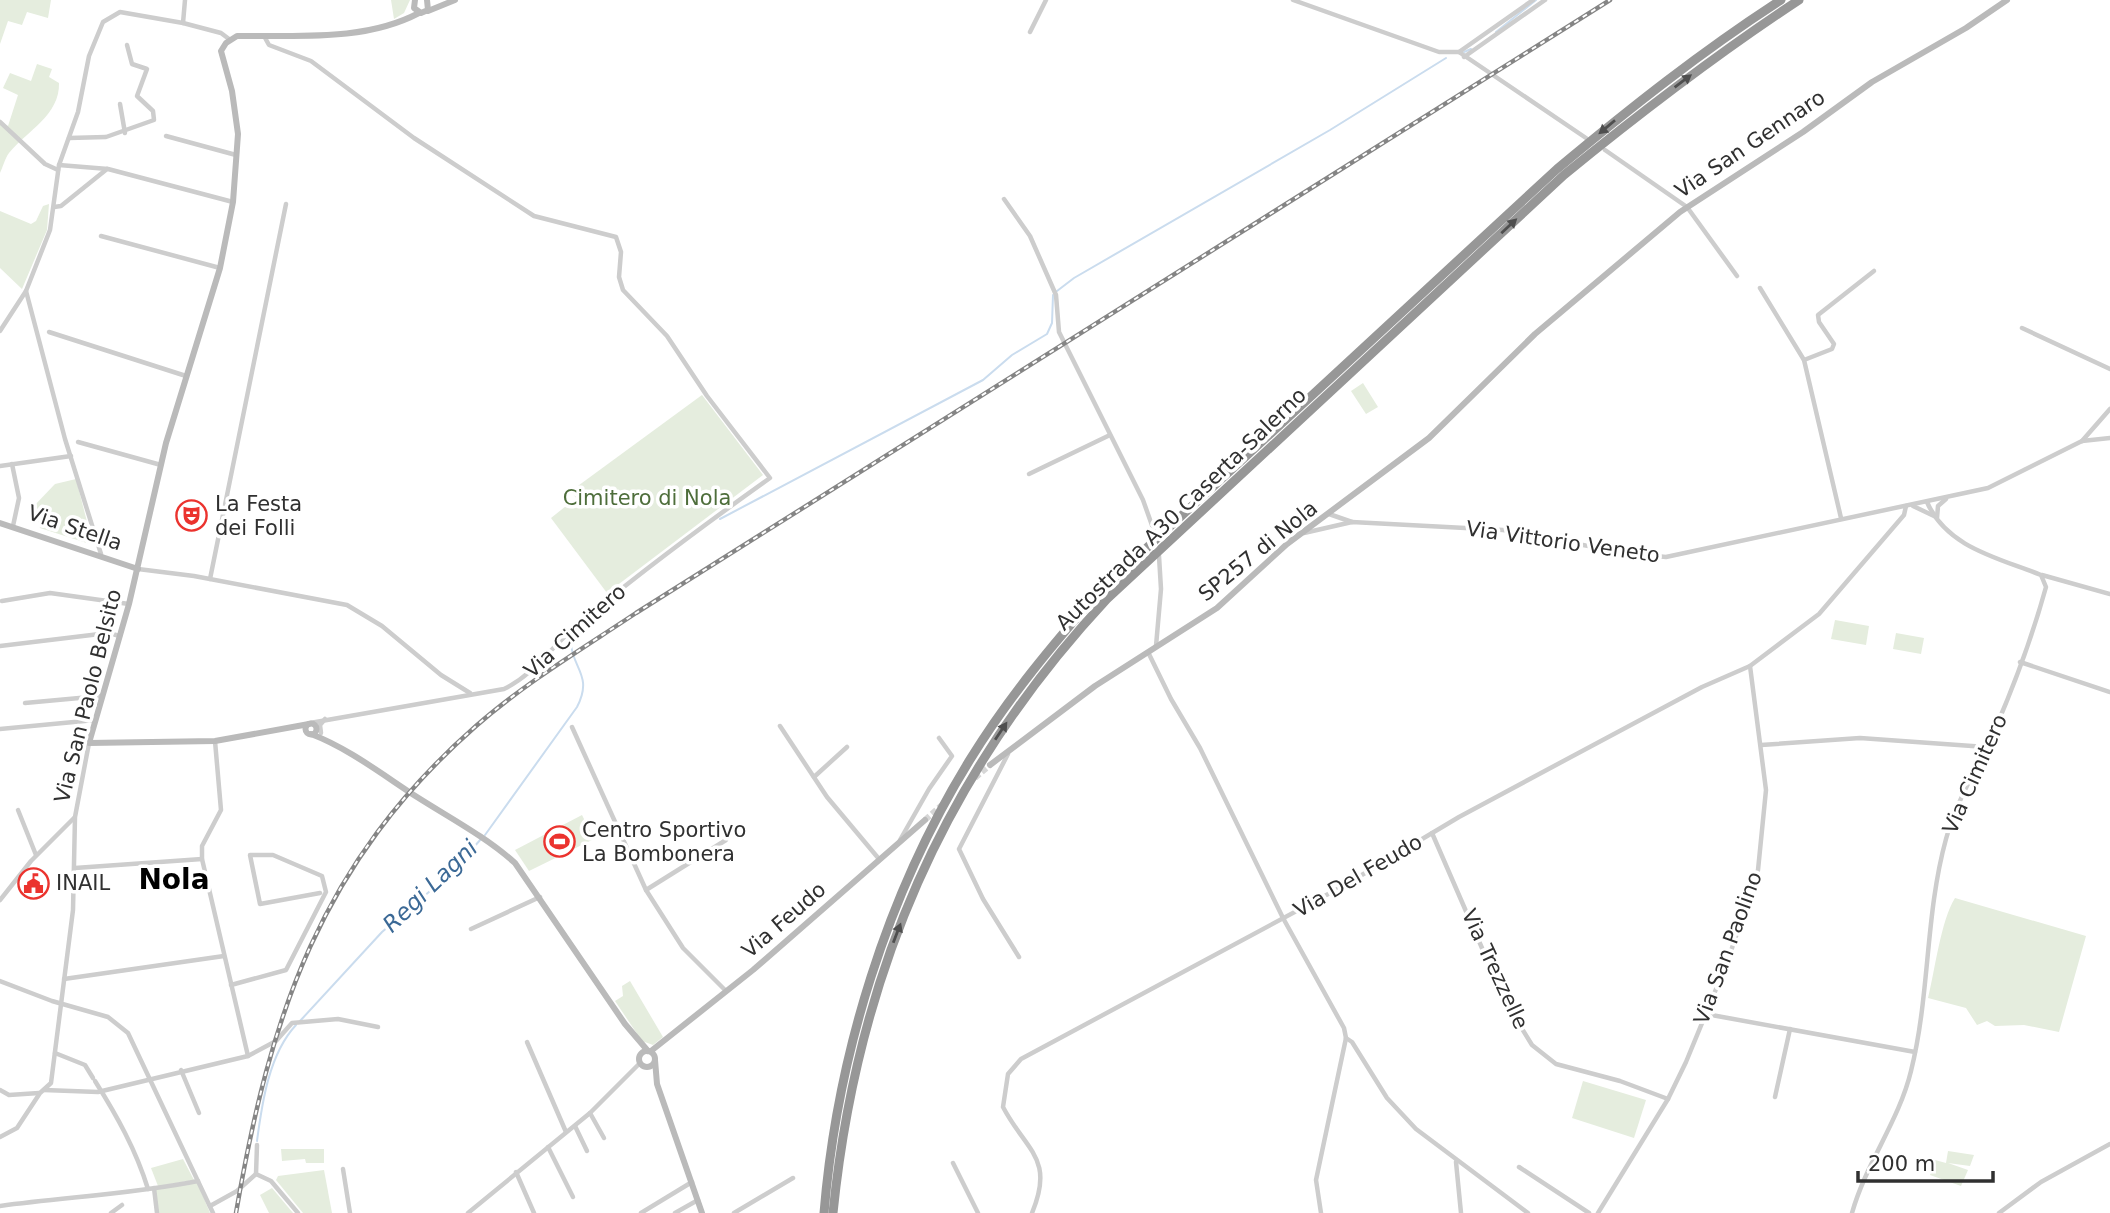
<svg xmlns="http://www.w3.org/2000/svg" width="2110" height="1213" font-family="'DejaVu Sans',sans-serif">
  <rect width="100%" height="100%" fill="#fff"/>
  <g fill="#e5edde">
    <polygon points="0,0 51,0 48,18 27,12 22,25 8,21 0,44"/>
    <polygon points="391,0 410,0 404,13 394,19"/>
    <path d="M37 64 52 69 49 77 59 83C60 115 27 131 9 153 5 158 3 167 0 173V121L8 126 18 95 3 88 10 73 31 81Z"/>
    <polygon points="49,204 47,230 22,289 0,268 0,211 31,224 36,221 43,206"/>
    <polygon points="1363,383 1378,407 1366,414 1351,391"/>
    <polygon points="702,395 763,475 607,593 551,518 576,498 571,491"/>
    <polygon points="76,479 93,545 40,528 34,506 55,484"/>
    <polygon points="1835,620 1869,626 1866,645 1831,639"/>
    <polygon points="1896,633 1924,638 1921,654 1893,649"/>
    <polygon points="582,815 594,839 529,871 515,850"/>
    <path d="M1955 898 2086 936 2059 1032 2024 1025 1995 1026 1987 1021 1977 1025 1966 1008 1928 998C1935 970 1941 920 1955 898Z"/>
    <polygon points="630,981 663,1037 653,1045 642,1041 615,1001 623,996 622,986"/>
    <polygon points="1583,1081 1646,1100 1634,1138 1572,1118"/>
    <polygon points="281,1149 324,1149 324,1163 306,1163 305,1159 282,1161"/>
    <polygon points="1948,1151 1974,1155 1970,1166 1948,1163 1968,1170 1961,1186 1930,1175 1935,1160 1946,1163"/>
    <polygon points="183,1159 194,1180 158,1186 151,1168"/>
    <polygon points="324,1170 332,1213 303,1213 276,1180 278,1176"/>
    <polygon points="197,1182 210,1213 158,1213 155,1189"/>
    <polygon points="272,1188 293,1213 269,1213 260,1195"/>
  </g>
  <g fill="none" stroke-linecap="round" stroke-linejoin="round">
    <g stroke="#cadcee" stroke-width="2">
      <polyline points="1496,32 1536,0"/>
      <polyline points="1464,52 1471,49"/>
      <polyline points="1057,291 1074,278 1330,130 1446,58"/>
      <polyline points="720,519 983,380 1012,355 1047,334 1052,323 1053,295"/>
      <path d="M485 835 577 707C593 676 573 669 571 644L577 634 614 601"/>
      <polyline points="300,1021 382,932 450,874 481,839"/>
      <path d="M257 1141C262 1103 269 1054 296 1025"/>
    </g>
    <g stroke="#d6d6d6" stroke-width="6" stroke-dasharray="6 3" stroke-linecap="butt">
      <polyline points="975,778 990,765"/>
      <polyline points="925,820 942,805"/>
    </g>
    <g stroke="#cdcdcd" stroke-width="4.5">
      <polyline points="185,0 183,23 221,33 229,39"/>
      <polyline points="1293,0 1439,52 1459,52 1586,138"/>
      <polyline points="1030,32 1046,0"/>
      <path d="M264 36 269 45 311 61 414 138 534 216 616 237 621 252 619 277 623 290 667 336 707 396 770 478C704 525 639 573 577 625 552 646 535 674 504 689L310 723"/>
      <polyline points="1459,52 1533,0"/>
      <polyline points="1464,57 1545,0"/>
      <polyline points="120,104 125,133"/>
      <polyline points="0,122 45,164 58,170"/>
      <polyline points="166,136 236,155"/>
      <polyline points="69,138 106,137 154,120 153,111 137,96 147,69 132,64 127,45"/>
      <polyline points="1605,150 1687,207 1737,276"/>
      <polyline points="59,165 108,169 233,202"/>
      <polyline points="1004,199 1030,236 1056,295 1059,332 1143,500 1154,531"/>
      <polyline points="54,207 61,206 107,169"/>
      <polyline points="101,236 220,268"/>
      <polyline points="1760,288 1804,360 1841,518"/>
      <polyline points="26,291 65,439 101,554"/>
      <polyline points="2022,328 2110,369"/>
      <polyline points="0,331 26,291 50,230 59,165 78,112 89,56 103,22 120,12 183,23"/>
      <polyline points="49,332 186,376"/>
      <polyline points="1804,360 1832,349 1834,344 1819,322 1818,315 1874,271"/>
      <polyline points="2082,441 2110,409"/>
      <polyline points="78,442 161,465"/>
      <polyline points="12,464 19,498 13,526"/>
      <polyline points="0,466 71,456"/>
      <polyline points="1029,474 1110,435"/>
      <polyline points="1913,506 1934,516"/>
      <polyline points="1329,514 1352,522"/>
      <polyline points="1937,518 1938,506 1946,499"/>
      <polyline points="1304,533 1352,522 1503,530 1626,553 1666,557 1988,488 2082,441 2110,438"/>
      <polyline points="138,569 194,576 347,605 382,626 441,675 470,693"/>
      <polyline points="2042,575 2110,594"/>
      <polyline points="210,579 286,204"/>
      <polyline points="2,601 50,593 129,604"/>
      <polyline points="0,646 108,633 120,636"/>
      <polyline points="1156,646 1161,589 1159,556"/>
      <polyline points="1148,652 1171,699 1200,748 1283,918 1344,1028 1346,1038 1316,1180 1321,1213"/>
      <polyline points="2020,662 2110,692"/>
      <polyline points="25,703 101,696"/>
      <polyline points="780,726 827,797 879,859"/>
      <polyline points="572,727 646,890 683,948 726,991"/>
      <polyline points="0,729 95,720"/>
      <polyline points="321,733 320,725 325,719"/>
      <polyline points="215,741 221,810 202,846 202,859 248,1056"/>
      <polyline points="1761,745 1860,738 1986,747"/>
      <polyline points="1008,754 959,849 983,899 1019,957"/>
      <polyline points="814,777 847,747"/>
      <polyline points="18,810 36,855"/>
      <polyline points="1432,833 1505,1001 1532,1045 1556,1064 1620,1081 1668,1099"/>
      <polyline points="900,840 929,789 952,756 939,738"/>
      <polyline points="75,868 202,859"/>
      <polyline points="646,890 726,840"/>
      <polyline points="0,900 31,861 74,818"/>
      <polyline points="471,929 540,897"/>
      <polyline points="64,979 224,956"/>
      <polyline points="0,981 52,1001 108,1017 128,1033 213,1213"/>
      <polyline points="231,985 286,970 326,892 322,876 273,855 250,855 260,904 320,893"/>
      <polyline points="1706,1014 1915,1052"/>
      <polyline points="1346,1038 1352,1042 1387,1098 1416,1129 1528,1213"/>
      <polyline points="527,1042 566,1132"/>
      <polyline points="55,1053 85,1065 93,1078"/>
      <polyline points="181,1070 199,1113"/>
      <path d="M95 1081C117 1116 136 1150 148 1189"/>
      <polyline points="0,1090 9,1095 39,1093"/>
      <polyline points="44,1090 98,1092 248,1056 276,1041 292,1023 338,1019 378,1027"/>
      <polyline points="1775,1097 1790,1029"/>
      <polyline points="590,1113 604,1138"/>
      <polyline points="575,1126 587,1151"/>
      <polyline points="0,1137 17,1128 40,1093 51,1083 73,910 75,817 89,743"/>
      <polyline points="257,1145 256,1174 271,1181 298,1213"/>
      <polyline points="548,1147 573,1197"/>
      <polyline points="1456,1162 1461,1213"/>
      <polyline points="953,1163 978,1213"/>
      <polyline points="1519,1167 1589,1213"/>
      <polyline points="343,1169 350,1213"/>
      <polyline points="516,1172 534,1213"/>
      <polyline points="154,1188 157,1213"/>
      <path d="M0 1206C66 1197 133 1194 198 1181"/>
      <polyline points="210,1206 237,1191 256,1174"/>
      <polyline points="111,1213 122,1205"/>
      <polyline points="468,1213 590,1113 640,1063"/>
      <polyline points="641,1213 692,1182"/>
      <polyline points="675,1213 698,1200"/>
      <polyline points="734,1213 793,1178"/>
      <path d="M1032 1213C1055 1158 1026 1151 1003 1107L1008 1074 1021 1059 1345 885 1459 817 1556 765 1702 687 1750 666 1819 614 1904 515 1906 506"/>
      <polyline points="1598,1213 1668,1099 1686,1062 1728,960 1758,870 1766,790 1750,666"/>
      <path d="M1852 1213C1866 1163 1899 1121 1911 1071 1930 995 1925 915 1946 839 1957 799 1979 765 1996 727 2015 683 2033 634 2046 587L2041 575C1999 558 1947 548 1927 502"/>
      <polyline points="1999,1213 2041,1182 2110,1144"/>
    </g>
    <g stroke="#bababa" stroke-width="6">
      <polyline points="415,0 414,8 421,13 428,10 427,0"/>
      <polyline points="428,11 455,0"/>
      <polyline points="0,523 138,569"/>
      <circle cx="311" cy="729" r="5.5"/>
      <path d="M309 724 215 741 89 743 129 604 166 443 220 268 233 202 238 134 232 91 221 51 226 43 237 36C297 35 364 42 419 13"/>
      <path d="M311 734C348 748 383 775 417 797 450 818 486 837 515 863L625 1024 648 1051"/>
      <polyline points="990,765 1095,686 1217,608 1287,544 1429,438 1535,334 1680,212 1803,132 1872,82 1966,28 2007,0"/>
      <circle cx="647" cy="1059" r="8"/>
      <polyline points="651,1051 753,970 925,820"/>
      <polyline points="655,1060 657,1084 702,1213"/>
    </g>
    <g stroke="#979797" stroke-width="9">
      <path d="M824 1213C837 1056 887 893 971 758 1008 698 1053 644 1100 591L1557 169C1629 109 1702 51 1781 0"/>
      <path d="M833 1213C857 975 944 774 1107 599L1564 175C1640 113 1717 54 1799 0"/>
    </g>
    <defs>
      <path id="rail" d="M236 1213C270 1015 320 863 476 726 525 683 582 649 636 613L1610 0"/>
    </defs>
    <use href="#rail" stroke="#858585" stroke-width="4.5"/>
    <use href="#rail" stroke="#fff" stroke-width="2" stroke-dasharray="5" stroke-linecap="butt"/>
  </g>
  <defs><path id="oneway-solid" d="M-6-.8H1V-3.2L6.5 0L1 3.2V.8H-6Z" transform="scale(1.75)"/></defs>
  <g fill="#4f4f4f">
    <use href="#oneway-solid" transform="translate(1683 81) rotate(-37)"/>
    <use href="#oneway-solid" transform="translate(1607 127) rotate(140)"/>
    <use href="#oneway-solid" transform="translate(1509 226) rotate(-43)"/>
    <use href="#oneway-solid" transform="translate(1001 731) rotate(-56)"/>
    <use href="#oneway-solid" transform="translate(897 933) rotate(-69)"/>
  </g>
  <defs>
    <symbol id="theatre-ring" viewBox="-11 -11 22 22"><circle r="9.5" fill="#fff" stroke="#eb332e" stroke-width="1.5"/><path d="M-5-5.5Q0-4 5-5.5V0Q5 5 0 6Q-5 5-5 0ZM-3.3-2.5H-1v1.5H-3.3ZM1-2.5H3.3v1.5H1ZM-2.8 1Q0 5.5 2.8 1Z" fill="#eb332e"/></symbol>
    <symbol id="stadium-ring" viewBox="-11 -11 22 22"><circle r="9.5" fill="#fff" stroke="#eb332e" stroke-width="1.5"/><path d="M0-5a6.5 5 0 1 0 0 10a6.5 5 0 1 0 0-10ZM-3.5-1.8h7v3.6h-7Z" fill="#eb332e"/></symbol>
    <symbol id="civic-ring" viewBox="-11 -11 22 22"><circle r="9.5" fill="#fff" stroke="#eb332e" stroke-width="1.5"/><path d="M-.6-6.5H3V-4.5H.6V-3L4-1V1h2V6H-6V1h2V-1L-.6-3ZM-1.2 2.5V6h2.4V2.5Z" fill="#eb332e"/></symbol>
  </defs>
  <g fill-rule="evenodd">
    <use href="#theatre-ring" x="174" y="498" width="35" height="35"/>
    <use href="#stadium-ring" x="542" y="824" width="35" height="35"/>
    <use href="#civic-ring" x="16" y="866" width="35" height="35"/>
  </g>
  <g text-anchor="middle" dominant-baseline="central" stroke-width="7" stroke-linejoin="round" paint-order="stroke">
    <g font-size="21" fill="#303030" stroke="#fff">
      <text transform="translate(1750 144) rotate(-34)">Via San Gennaro</text>
      <text transform="translate(1181 509) rotate(-44)">Autostrada A30 Caserta-Salerno</text>
      <text transform="translate(75 528) rotate(19)">Via Stella</text>
      <text transform="translate(1563 542) rotate(8)">Via Vittorio Veneto</text>
      <text transform="translate(1258 551) rotate(-39)">SP257 di Nola</text>
      <text transform="translate(575 631) rotate(-42)">Via Cimitero</text>
      <text transform="translate(88 696) rotate(-76)">Via San Paolo Belsito</text>
      <text transform="translate(1975 774) rotate(-66)">Via Cimitero</text>
      <text transform="translate(1358 876) rotate(-30)">Via Del Feudo</text>
      <text transform="translate(784 920) rotate(-41)">Via Feudo</text>
      <text transform="translate(1728 948) rotate(-70)">Via San Paolino</text>
      <text transform="translate(1495 969) rotate(65)">Via Trezzelle</text>
    </g>
    <g font-size="21" fill="#4e6e3b" stroke="#fff">
      <text x="647" y="498">Cimitero di Nola</text>
    </g>
    <g font-size="21" fill="#303030" stroke="#fff" text-anchor="start">
      <text x="215" y="504">La Festa<tspan x="215" dy="24">dei Folli</tspan></text>
      <text x="582" y="830">Centro Sportivo<tspan x="582" dy="24">La Bombonera</tspan></text>
      <text x="56" y="883">INAIL</text>
    </g>
    <g font-size="23" font-style="italic" fill="#3b6996" stroke="#fff">
      <text transform="translate(430 886) rotate(-44)">Regi Lagni</text>
    </g>
    <g font-size="28" font-weight="bold" fill="#000" stroke="#fff">
      <text x="174" y="879">Nola</text>
    </g>
  </g>
  <path d="M1858 1171v10h135v-10" fill="none" stroke="#303030" stroke-width="3.5"/>
  <text x="1868" y="1171" font-size="21" fill="#303030" stroke="#ffffff" stroke-width="5" paint-order="stroke">200 m</text>
</svg>
